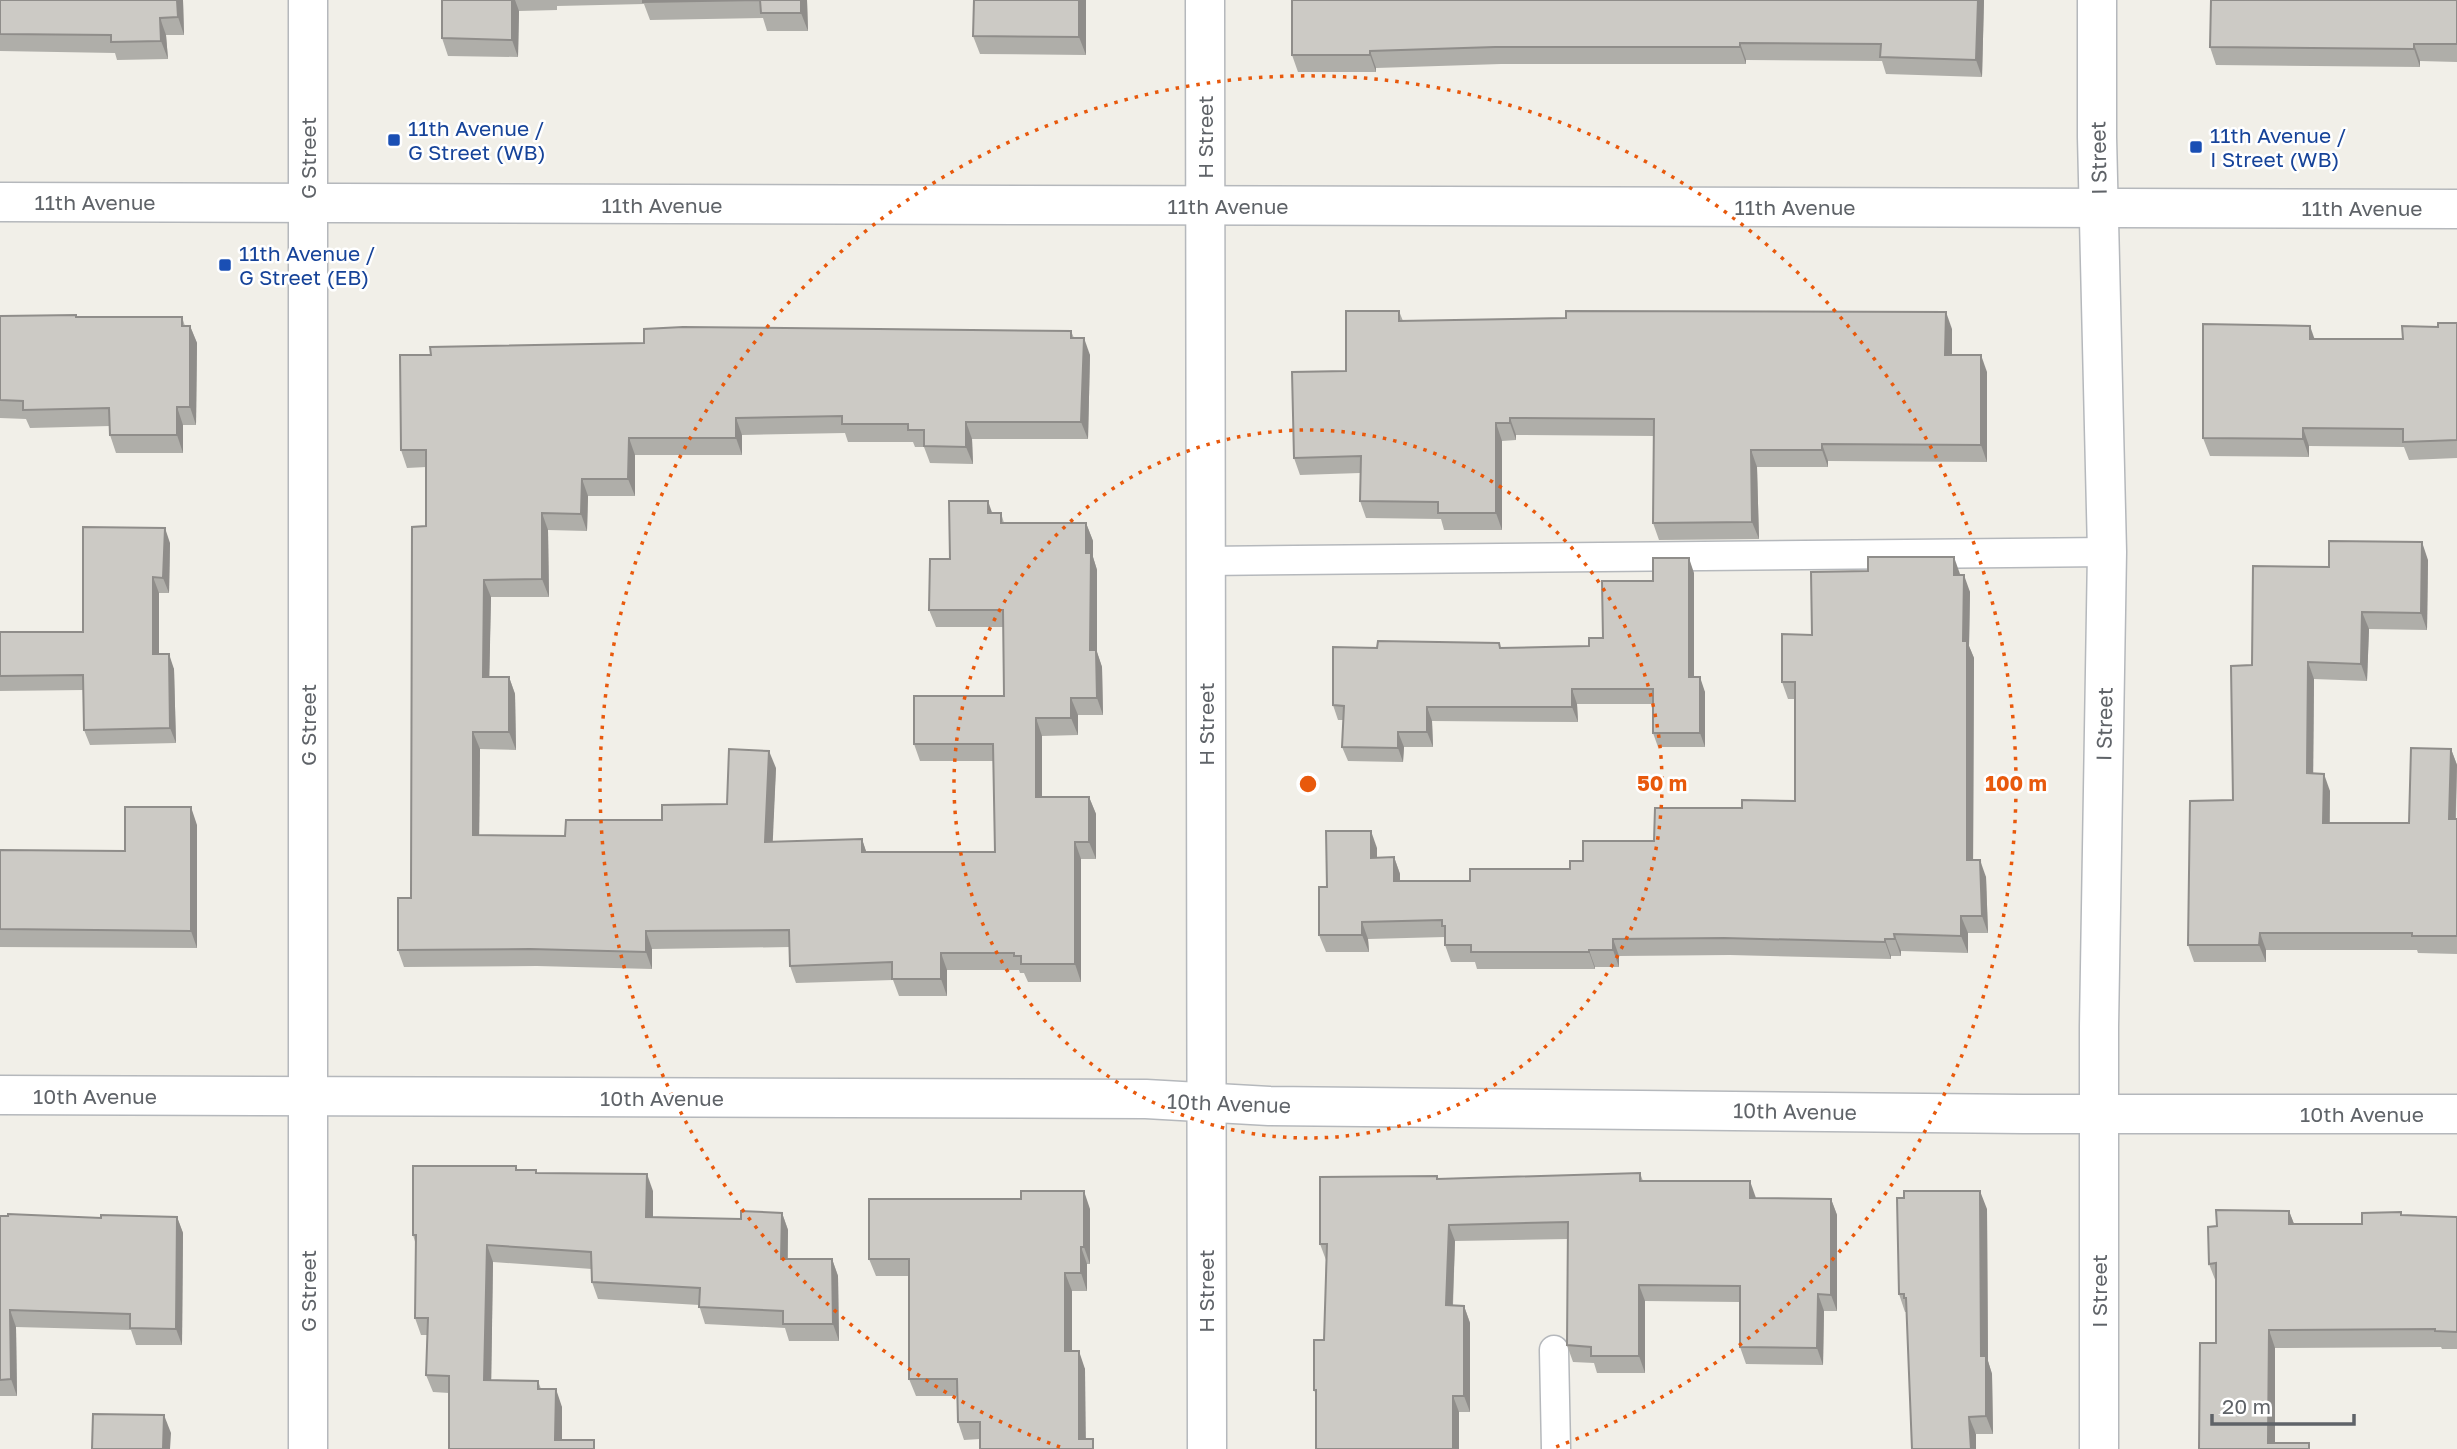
<svg xmlns="http://www.w3.org/2000/svg" width="2457" height="1449" font-family="'Golos Text',sans-serif">
  <rect width="100%" height="100%" fill="#f1efe8"/>
  <g fill="none" stroke-linecap="round" stroke-linejoin="round">
    <defs>
      <g id="service">
        <polyline points="1206,561 2107,552"/>
        <polyline points="1554,1350 1556,1449"/>
      </g>
      <g id="minor">
        <polyline points="1205,0 1207,1449"/>
        <polyline points="0,1095 1146,1099 1269,1106 2023,1114 2457,1114"/>
        <polyline points="308,1449 308,0"/>
      </g>
      <g id="tertiary">
        <polyline points="2097,0 2097,137 2107,552 2099,1027 2099,1449"/>
        <polyline points="0,202 2457,209"/>
      </g>
    </defs>
    <use href="#service" stroke="#b5b8bc" stroke-width="31"/>
    <use href="#minor" stroke="#b5b8bc" stroke-width="41"/>
    <use href="#tertiary" stroke="#b5b8bc" stroke-width="41"/>
    <use href="#service" stroke="#fff" stroke-width="28"/>
    <use href="#minor" stroke="#fff" stroke-width="38"/>
    <use href="#tertiary" stroke="#fff" stroke-width="38"/>
  </g>
  <g fill="#afaea9">
    <polygon points="0,0 183,0 184,35 166,35 168,59 117,60 115,53 0,51"/>
    <polygon points="442,0 807,0 808,31 767,31 763,18 650,20 644,4 557,6 557,10 519,11 518,57 448,56 442,38"/>
    <polygon points="974,0 1086,0 1086,55 980,54 973,36"/>
    <polygon points="1984,0 1982,77 1886,74 1882,61 1746,60 1746,64 1501,64 1376,68 1376,72 1298,72 1292,55"/>
    <polygon points="2210,0 2457,0 2457,62 2420,61 2420,67 2216,65 2210,47"/>
    <polygon points="1399,311 1403,321 1952,329 1952,355 1987,372 1987,462 1828,461 1828,467 1757,467 1759,539 1659,540 1653,523 1654,436 1516,435 1516,440 1502,441 1502,530 1444,530 1441,519 1366,518 1360,501 1360,473 1300,475 1294,458 1346,371"/>
    <polygon points="76,315 77,317 182,317 185,326 190,326 197,343 196,425 183,425 183,453 116,453 110,435 110,426 30,428 26,419 0,418 0,316"/>
    <polygon points="2457,323 2457,458 2409,460 2404,447 2309,446 2309,457 2210,456 2203,438 2315,339 2403,339 2438,327"/>
    <polygon points="1071,331 1074,338 1090,355 1088,439 972,439 973,464 930,463 924,447 915,447 913,442 848,442 845,433 742,435 742,455 635,455 635,496 588,496 587,531 548,530 549,597 491,597 489,677 509,677 515,694 516,750 480,749 479,835 565,836 662,820 727,804 776,768 772,842 862,839 866,852 995,852 993,761 920,761 914,744 1004,696 1003,627 936,627 929,610 950,559 992,513 1001,513 1004,523 1086,523 1093,541 1093,557 1097,570 1097,652 1102,667 1103,715 1078,715 1078,735 1042,736 1042,797 1089,797 1096,814 1096,859 1081,859 1081,982 1028,982 1024,973 1020,973 1019,970 947,970 947,996 899,996 893,980 796,983 790,966 789,947 652,949 652,969 537,966 404,967 398,950 411,898 426,526 426,467 407,468 401,450 431,355 644,343"/>
    <polygon points="170,543 169,593 159,593 159,654 174,669 176,743 90,745 84,730 83,690 0,691 0,632 83,632"/>
    <polygon points="2428,560 2427,630 2369,629 2367,681 2314,679 2313,774 2330,791 2330,823 2409,823 2451,749 2457,765 2456,819 2457,819 2457,954 2418,953 2417,950 2266,950 2266,962 2194,962 2188,945 2233,800 2252,665 2329,567"/>
    <polygon points="1694,573 1694,677 1705,692 1705,747 1658,747 1653,733 1653,704 1577,704 1578,722 1432,721 1433,747 1404,747 1403,762 1348,761 1342,747 1343,720 1338,720 1333,705 1377,648 1501,648 1589,646 1603,638 1653,581"/>
    <polygon points="1960,574 1970,592 1969,646 1974,658 1973,860 1986,877 1988,933 1968,933 1968,953 1901,951 1901,956 1891,956 1891,959 1730,955 1619,956 1619,967 1595,967 1595,969 1477,969 1475,962 1451,962 1445,945 1445,937 1368,939 1369,952 1326,952 1319,935 1327,887 1377,848 1377,858 1394,857 1400,874 1400,881 1470,881 1570,869 1583,861 1654,841 1742,808 1795,801 1795,699 1788,699 1782,682 1812,635"/>
    <polygon points="197,825 197,948 0,947 0,850 125,851"/>
    <polygon points="516,1166 517,1170 536,1170 537,1173 653,1191 653,1217 741,1219 782,1213 788,1230 788,1259 832,1259 838,1276 839,1341 789,1341 785,1328 705,1324 699,1305 598,1299 592,1282 592,1269 493,1262 491,1380 538,1381 541,1389 562,1407 449,1449 449,1393 433,1392 426,1375 427,1335 421,1335 415,1318 416,1245 413,1235"/>
    <polygon points="1640,1173 1643,1181 1756,1198 1831,1199 1837,1215 1837,1311 1824,1311 1823,1365 1746,1364 1740,1347 1740,1302 1645,1301 1645,1373 1597,1373 1594,1363 1573,1362 1567,1345 1568,1239 1455,1241 1453,1306 1464,1306 1470,1323 1470,1412 1459,1412 1459,1449 1316,1395 1314,1390 1324,1340 1326,1260 1320,1244 1438,1179"/>
    <polygon points="1090,1209 1090,1264 1087,1264 1087,1291 1072,1291 1072,1351 1085,1369 980,1439 964,1440 958,1422 958,1396 916,1396 909,1379 909,1276 876,1276 869,1259"/>
    <polygon points="1987,1209 1988,1361 1992,1374 1993,1434 1976,1434 1907,1312 1905,1312 1899,1294"/>
    <polygon points="2289,1211 2294,1224 2362,1224 2402,1216 2457,1217 2457,1349 2442,1349 2441,1347 2275,1348 2275,1443 2199,1449 2216,1343 2216,1282 2209,1264"/>
    <polygon points="0,1216 101,1218 177,1217 183,1233 182,1345 136,1345 131,1330 16,1327 17,1396 0,1396"/>
  </g>
  <g fill="#8f8d8a">
    <polygon points="177,0 183,0 184,35 178,17"/>
    <polygon points="512,0 515,0 519,11 518,57 512,40"/>
    <polygon points="801,0 807,0 808,31 801,13"/>
    <polygon points="1079,0 1086,0 1086,55 1079,37"/>
    <polygon points="1978,0 1984,0 1982,77 1976,60"/>
    <polygon points="160,18 166,35 168,59 161,41"/>
    <polygon points="1740,43 1746,60 1746,64 1740,47"/>
    <polygon points="2414,44 2420,61 2420,67 2414,49"/>
    <polygon points="1370,51 1376,68 1376,72 1370,55"/>
    <polygon points="1946,312 1952,329 1952,372 1945,355"/>
    <polygon points="190,326 197,343 196,425 190,407"/>
    <polygon points="2310,326 2316,343 2310,339"/>
    <polygon points="1084,338 1090,355 1088,439 1081,422"/>
    <polygon points="1981,355 1987,372 1987,462 1981,445"/>
    <polygon points="177,407 183,425 183,453 177,435"/>
    <polygon points="736,418 742,435 742,455 736,438"/>
    <polygon points="1510,418 1516,435 1516,440 1510,423"/>
    <polygon points="966,422 972,439 973,464 966,447"/>
    <polygon points="1496,423 1502,441 1502,530 1496,513"/>
    <polygon points="2303,428 2309,446 2309,457 2303,439"/>
    <polygon points="629,438 635,455 635,496 628,479"/>
    <polygon points="1822,444 1828,461 1828,467 1822,450"/>
    <polygon points="1751,450 1757,467 1759,539 1752,522"/>
    <polygon points="582,479 588,496 587,531 581,514"/>
    <polygon points="988,501 994,518 988,513"/>
    <polygon points="542,513 548,530 549,597 542,579"/>
    <polygon points="1086,523 1093,541 1093,557 1097,570 1097,652 1102,667 1103,715 1097,698 1090,650"/>
    <polygon points="165,528 170,543 169,593 163,578"/>
    <polygon points="2422,542 2428,560 2427,630 2421,613"/>
    <polygon points="1954,557 1960,574 1960,592 1954,575"/>
    <polygon points="1689,558 1694,573 1694,692 1689,677"/>
    <polygon points="1964,575 1970,592 1969,646 1974,658 1973,877 1967,860 1963,641"/>
    <polygon points="153,577 159,593 159,669 153,654"/>
    <polygon points="484,580 491,597 489,694 483,677"/>
    <polygon points="2362,612 2369,629 2367,681 2361,664"/>
    <polygon points="169,654 174,669 176,743 170,728"/>
    <polygon points="2308,662 2314,679 2313,791 2307,773"/>
    <polygon points="509,677 515,694 516,750 509,732"/>
    <polygon points="1700,677 1705,692 1705,747 1700,733"/>
    <polygon points="1572,689 1577,704 1578,722 1572,707"/>
    <polygon points="1071,698 1078,715 1078,735 1071,718"/>
    <polygon points="1427,707 1432,721 1433,747 1427,732"/>
    <polygon points="1036,718 1042,736 1042,814 1036,797"/>
    <polygon points="473,732 480,749 479,852 473,835"/>
    <polygon points="1398,732 1404,747 1403,762 1398,748"/>
    <polygon points="2451,749 2457,765 2455,836 2449,819"/>
    <polygon points="769,751 776,768 772,859 765,842"/>
    <polygon points="2324,774 2330,791 2329,840 2323,823"/>
    <polygon points="1089,797 1096,814 1096,859 1089,842"/>
    <polygon points="191,807 197,825 197,948 191,931"/>
    <polygon points="1371,831 1377,848 1377,875 1371,858"/>
    <polygon points="862,839 868,857 862,852"/>
    <polygon points="1075,842 1081,859 1081,982 1075,964"/>
    <polygon points="1394,857 1400,874 1400,898 1394,881"/>
    <polygon points="1980,860 1986,877 1988,933 1982,916"/>
    <polygon points="1961,916 1968,933 1968,953 1961,936"/>
    <polygon points="1362,922 1368,939 1369,952 1362,935"/>
    <polygon points="646,931 652,949 652,969 646,952"/>
    <polygon points="2260,933 2266,950 2266,962 2259,945"/>
    <polygon points="1894,934 1901,951 1901,956 1895,939"/>
    <polygon points="1613,939 1619,956 1619,967 1613,950"/>
    <polygon points="1885,939 1891,956 1891,959 1885,942"/>
    <polygon points="1589,950 1595,967 1595,969 1589,952"/>
    <polygon points="941,953 947,970 947,996 941,979"/>
    <polygon points="647,1174 653,1191 653,1235 646,1217"/>
    <polygon points="1750,1181 1756,1198 1750,1198"/>
    <polygon points="1084,1191 1090,1209 1090,1264 1084,1247"/>
    <polygon points="1980,1191 1987,1209 1988,1361 1992,1374 1993,1434 1986,1416 1981,1356"/>
    <polygon points="1831,1199 1837,1215 1837,1311 1831,1295"/>
    <polygon points="2289,1211 2296,1229 2289,1224"/>
    <polygon points="782,1213 788,1230 787,1276 781,1259"/>
    <polygon points="177,1217 183,1233 182,1345 176,1329"/>
    <polygon points="1449,1225 1455,1241 1452,1322 1446,1305"/>
    <polygon points="487,1245 493,1262 491,1397 484,1380"/>
    <polygon points="1081,1247 1087,1264 1087,1291 1081,1273"/>
    <polygon points="832,1259 838,1276 839,1341 833,1324"/>
    <polygon points="1065,1273 1072,1291 1072,1369 1065,1351"/>
    <polygon points="1639,1285 1645,1301 1645,1373 1639,1356"/>
    <polygon points="1818,1294 1824,1311 1823,1365 1817,1348"/>
    <polygon points="1464,1306 1470,1323 1470,1412 1464,1396"/>
    <polygon points="10,1310 16,1327 17,1396 11,1379"/>
    <polygon points="2269,1330 2275,1348 2275,1449 2268,1443"/>
    <polygon points="1079,1351 1085,1369 1086,1449 1079,1439"/>
    <polygon points="556,1389 562,1407 562,1449 555,1440"/>
    <polygon points="1453,1396 1459,1412 1459,1449 1453,1449"/>
    <polygon points="164,1415 171,1433 170,1449 163,1449"/>
    <polygon points="1969,1417 1976,1434 1976,1449 1971,1449"/>
  </g>
  <g fill="#cccac5" stroke="#8f8d8a" stroke-width="2">
    <polygon points="0,0 177,0 178,17 160,18 161,41 111,42 111,35 0,34"/>
    <polygon points="442,0 512,0 512,40 442,38"/>
    <polygon points="643,0 801,0 801,13 761,13 760,0 643,2"/>
    <polygon points="974,0 1079,0 1079,37 973,36"/>
    <polygon points="1292,0 1978,0 1976,60 1880,57 1881,44 1740,43 1740,47 1495,47 1370,51 1370,55 1292,55"/>
    <polygon points="2211,0 2457,0 2457,44 2414,44 2414,49 2210,47"/>
    <polygon points="1346,311 1399,311 1399,321 1566,318 1566,311 1946,312 1945,355 1981,355 1981,445 1822,444 1822,450 1751,450 1752,522 1653,523 1654,419 1510,418 1510,423 1496,423 1496,513 1438,513 1438,502 1360,501 1361,456 1294,458 1292,372 1346,371"/>
    <polygon points="76,315 76,317 182,317 182,326 190,326 190,407 177,407 177,435 110,435 109,408 23,410 23,401 0,400 0,316"/>
    <polygon points="2438,323 2457,323 2457,440 2403,442 2403,429 2303,428 2303,439 2203,438 2203,324 2310,326 2310,339 2403,339 2402,326 2438,327"/>
    <polygon points="683,327 1071,331 1071,338 1084,338 1081,422 966,422 966,447 924,446 924,430 908,430 908,424 842,424 842,416 736,418 736,438 629,438 628,479 582,479 581,514 542,513 542,579 484,580 483,677 509,677 509,732 473,732 473,835 565,836 566,820 662,820 662,805 727,804 729,749 769,751 765,842 862,839 862,852 995,852 993,744 914,744 914,696 1004,696 1003,610 929,610 930,559 950,559 949,501 988,501 988,513 1001,513 1001,523 1086,523 1086,553 1091,553 1090,650 1096,650 1097,698 1071,698 1071,718 1036,718 1036,797 1089,797 1089,842 1075,842 1075,964 1021,964 1021,956 1014,956 1014,953 941,953 941,979 892,979 892,962 790,966 789,930 646,931 646,952 530,949 398,950 398,898 411,898 412,527 426,526 426,450 401,450 400,355 431,355 430,347 644,343 644,329"/>
    <polygon points="83,527 165,528 163,578 153,577 153,654 169,654 170,728 84,730 83,675 0,676 0,632 83,632"/>
    <polygon points="2329,541 2422,542 2421,613 2362,612 2361,664 2308,662 2307,773 2324,774 2323,823 2409,823 2411,748 2451,749 2449,819 2457,819 2457,936 2412,936 2412,933 2260,933 2259,945 2188,945 2190,801 2233,800 2231,666 2252,665 2253,566 2329,567"/>
    <polygon points="1868,557 1954,557 1954,575 1964,575 1963,641 1967,641 1967,860 1980,860 1982,916 1961,916 1961,936 1894,934 1895,939 1885,939 1885,942 1724,938 1613,939 1613,950 1589,950 1589,952 1471,952 1471,945 1445,945 1445,926 1442,926 1442,920 1362,922 1362,935 1319,935 1319,887 1327,887 1326,831 1371,831 1371,858 1394,857 1394,881 1470,881 1470,869 1570,869 1570,861 1583,861 1583,841 1654,841 1655,808 1742,808 1742,800 1795,801 1795,682 1782,682 1782,634 1812,635 1811,572 1868,571"/>
    <polygon points="1653,558 1689,558 1689,677 1700,677 1700,733 1653,733 1653,689 1572,689 1572,707 1427,707 1427,732 1398,732 1398,748 1342,747 1344,706 1333,705 1333,647 1377,648 1378,641 1499,643 1500,648 1589,646 1589,638 1603,638 1602,581 1653,581"/>
    <polygon points="125,807 191,807 191,931 0,929 0,850 125,851"/>
    <polygon points="413,1166 516,1166 516,1170 536,1170 536,1173 647,1174 646,1217 741,1219 741,1211 782,1213 781,1259 832,1259 833,1324 783,1324 783,1311 699,1307 700,1288 592,1282 591,1252 487,1245 484,1380 538,1381 538,1389 556,1389 555,1440 594,1440 594,1449 449,1449 449,1376 426,1375 428,1318 415,1318 416,1235 413,1235"/>
    <polygon points="1640,1173 1640,1181 1750,1181 1750,1198 1831,1199 1831,1295 1818,1294 1817,1348 1740,1347 1740,1286 1639,1285 1639,1356 1591,1356 1591,1347 1567,1345 1568,1222 1449,1225 1446,1305 1464,1306 1464,1396 1453,1396 1453,1449 1316,1449 1316,1390 1314,1390 1314,1340 1324,1340 1327,1244 1320,1244 1320,1177 1437,1176 1437,1179"/>
    <polygon points="1021,1191 1084,1191 1084,1247 1081,1247 1081,1273 1065,1273 1065,1351 1079,1351 1079,1439 1093,1439 1093,1449 980,1449 980,1422 958,1422 957,1379 909,1379 909,1259 869,1259 869,1199 1021,1199"/>
    <polygon points="1904,1191 1980,1191 1981,1356 1986,1356 1986,1416 1969,1417 1971,1449 1912,1449 1906,1298 1904,1298 1904,1294 1899,1294 1897,1198 1904,1198"/>
    <polygon points="2216,1210 2289,1211 2289,1224 2362,1224 2362,1213 2401,1212 2401,1215 2457,1217 2457,1332 2435,1331 2435,1329 2269,1330 2268,1443 2309,1443 2309,1449 2199,1449 2200,1343 2216,1343 2216,1263 2209,1264 2208,1227 2217,1226"/>
    <polygon points="8,1214 101,1218 101,1215 177,1217 176,1329 130,1328 130,1314 10,1310 11,1379 0,1380 0,1216 8,1216"/>
    <polygon points="93,1414 164,1415 163,1449 92,1449"/>
  </g>
  <g fill="none" stroke="#e8590c" stroke-width="3.5" stroke-dasharray="3.5 7">
    <circle cx="1308" cy="784" r="354"/>
    <path d="M1060 1447A708 708 0 1 1 1556 1447"/>
  </g>
  <g fill="#1a4fb4" stroke="#fff" stroke-width="2.5">
    <rect x="387" y="133" width="14" height="14" rx="3.5"/>
    <rect x="2189" y="140" width="14" height="14" rx="3.5"/>
    <rect x="218" y="258" width="14" height="14" rx="3.5"/>
  </g>
  <g text-anchor="middle" dominant-baseline="central" stroke-width="5" stroke-linejoin="round" paint-order="stroke">
    <g font-size="21" fill="#164399" stroke="#fff" text-anchor="start">
      <text x="408" y="128">11th Avenue /<tspan x="408" dy="24">G Street (WB)</tspan></text>
      <text x="2210" y="135">11th Avenue /<tspan x="2210" dy="24">I Street (WB)</tspan></text>
      <text x="239" y="253">11th Avenue /<tspan x="239" dy="24">G Street (EB)</tspan></text>
    </g>
    <g font-size="21" fill="#5f6368" stroke="#fff">
      <text transform="translate(1205 137) rotate(-90)">H Street</text>
      <text transform="translate(308 158) rotate(-90)">G Street</text>
      <text transform="translate(2098 158) rotate(-91)">I Street</text>
      <text x="95" y="202">11th Avenue</text>
      <text x="662" y="205">11th Avenue</text>
      <text x="1228" y="206">11th Avenue</text>
      <text x="1795" y="207">11th Avenue</text>
      <text x="2362" y="208">11th Avenue</text>
      <text transform="translate(1206 724) rotate(-90)">H Street</text>
      <text transform="translate(2104 724) rotate(-89)">I Street</text>
      <text transform="translate(308 725) rotate(-90)">G Street</text>
      <text x="95" y="1096">10th Avenue</text>
      <text x="662" y="1098">10th Avenue</text>
      <text transform="translate(1229 1103) rotate(2)">10th Avenue</text>
      <text transform="translate(1795 1111) rotate(1)">10th Avenue</text>
      <text x="2362" y="1114">10th Avenue</text>
      <text transform="translate(308 1291) rotate(-90)">G Street</text>
      <text transform="translate(1206 1291) rotate(-90)">H Street</text>
      <text transform="translate(2099 1291) rotate(-90)">I Street</text>
    </g>
  </g>
  <circle cx="1308" cy="784" r="10" fill="#e8590c" stroke="#fff" stroke-width="3.5"/>
  <g font-size="21" text-anchor="middle" font-weight="bold" fill="#e8590c" stroke="#fff" stroke-width="5" stroke-linejoin="round" paint-order="stroke">
    <text x="1662" y="791">50 m</text>
    <text x="2016" y="791">100 m</text>
  </g>
  <path d="M2212 1414v10h142v-10" fill="none" stroke="#5f6368" stroke-width="3.5"/>
  <text x="2222" y="1414" font-size="21" fill="#5f6368" stroke="#ffffff" stroke-width="5" paint-order="stroke">20 m</text>
</svg>
